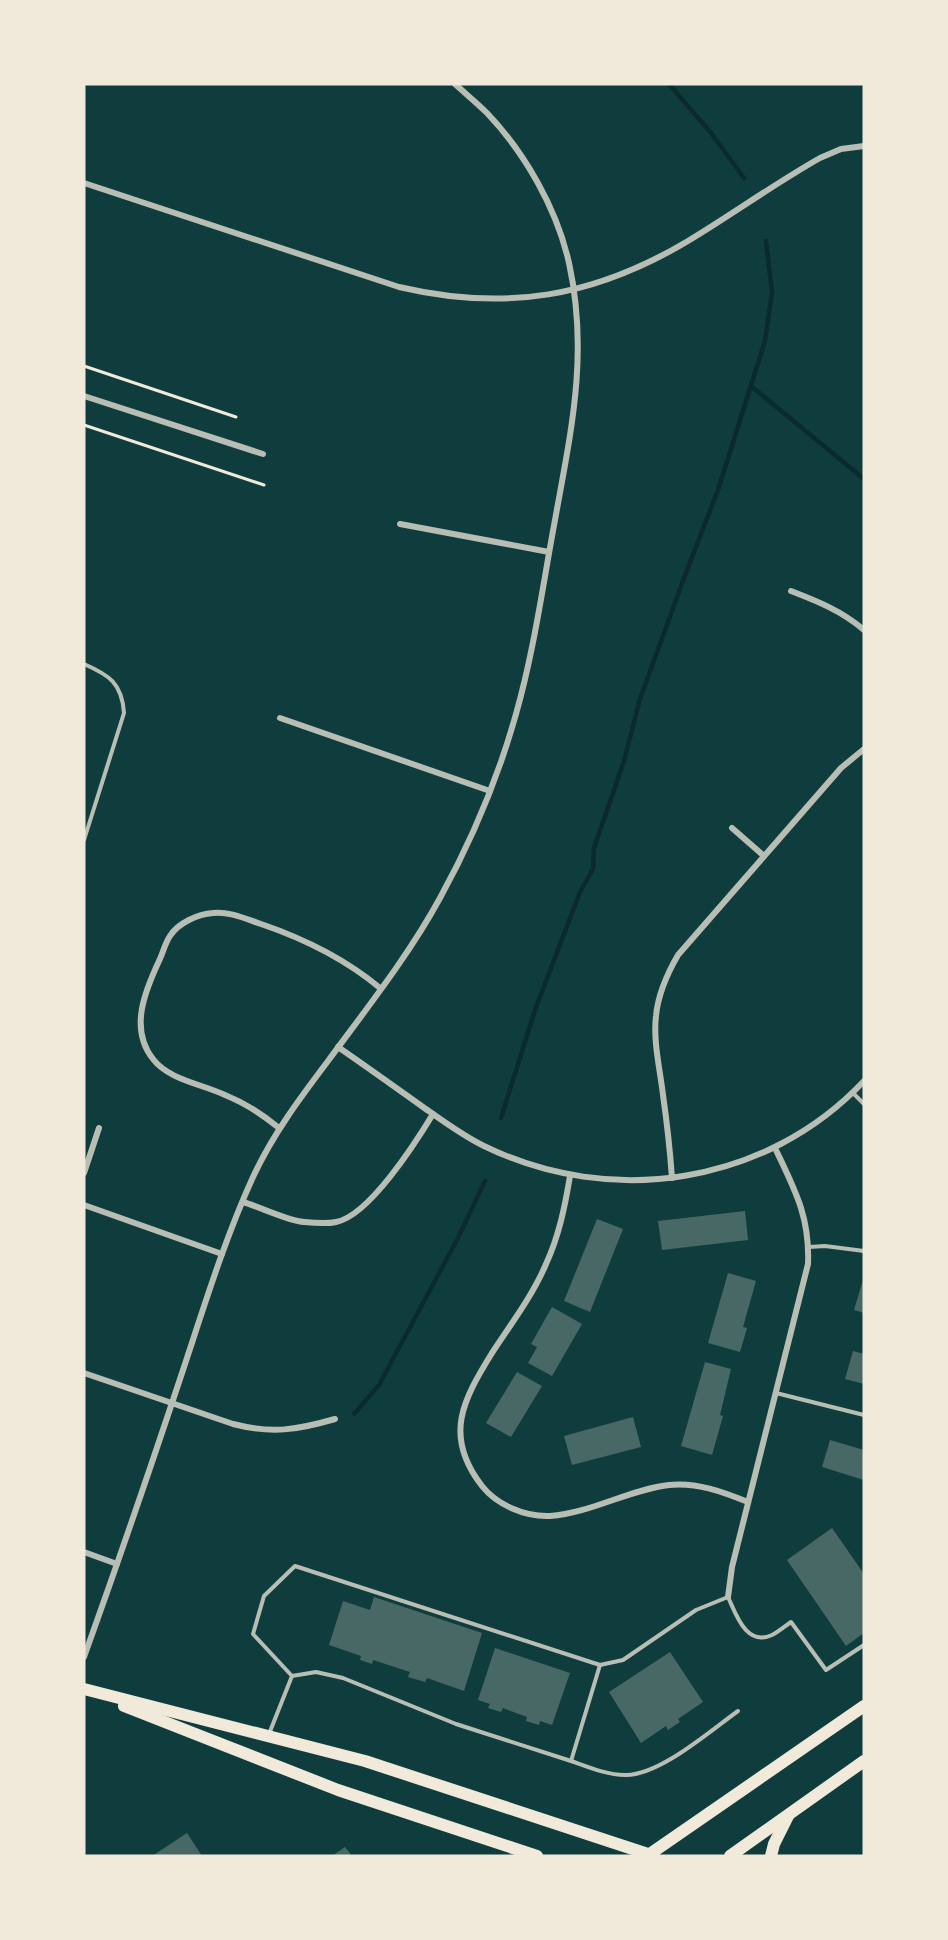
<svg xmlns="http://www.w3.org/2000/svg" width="948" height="1940" font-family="Lato,sans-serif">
  <rect width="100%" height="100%" fill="#0f3d3e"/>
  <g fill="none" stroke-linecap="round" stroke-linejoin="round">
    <g stroke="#0a2a2b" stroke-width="4.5">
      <polyline points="669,84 711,133 744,178"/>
      <polyline points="751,386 864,479"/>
      <polyline points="501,1118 535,1010 580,892 593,869 594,848 624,761 640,699 684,578 718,490 765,341 772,292 766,241"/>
      <polyline points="354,1414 379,1385 458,1238 485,1181"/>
    </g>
  </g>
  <g fill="#486865">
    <polygon points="745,1211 748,1240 662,1250 658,1221"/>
    <polygon points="597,1219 623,1229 590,1312 564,1301"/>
    <polygon points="728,1273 756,1281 743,1327 747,1328 740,1352 708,1343"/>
    <polygon points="863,1280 864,1280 864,1313 854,1310"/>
    <polygon points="552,1307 582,1324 552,1376 528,1363 537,1347 531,1344"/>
    <polygon points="853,1351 864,1354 864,1384 845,1379"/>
    <polygon points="705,1362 731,1369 720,1415 723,1416 712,1455 681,1446"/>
    <polygon points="517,1372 542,1386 511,1437 486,1423"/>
    <polygon points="633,1417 641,1447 572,1465 564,1436"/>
    <polygon points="830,1440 864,1450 864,1480 822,1467"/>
    <polygon points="832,1528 864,1574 864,1633 846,1646 787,1560"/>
    <polygon points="374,1597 482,1633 464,1691 427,1678 425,1682 408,1677 410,1672 373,1660 372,1664 360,1660 361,1656 329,1645 343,1601 370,1610"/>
    <polygon points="495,1648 570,1673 552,1725 540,1721 539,1725 526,1721 527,1717 503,1708 501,1712 488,1708 490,1704 478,1700"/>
    <polygon points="670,1652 703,1702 678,1719 680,1722 668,1730 666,1726 641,1743 609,1692"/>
    <polygon points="187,1833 202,1856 152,1856"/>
    <polygon points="345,1847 352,1856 332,1856"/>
  </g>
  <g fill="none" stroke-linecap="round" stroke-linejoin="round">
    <g stroke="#f1e9da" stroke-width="3">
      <polyline points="84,366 236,417"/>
      <polyline points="84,425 264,485"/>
    </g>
    <g stroke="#b8beb3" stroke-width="4">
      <path d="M84 664C109 675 122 683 124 713L84 840"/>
      <polyline points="853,1093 864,1104"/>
      <polyline points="809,1247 825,1246 864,1251"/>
      <polyline points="776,1393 864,1415"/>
      <polyline points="292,1676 316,1672 343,1678 456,1724 571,1761 600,1665"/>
      <path d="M269 1734 292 1676 253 1634 264 1596 295 1566 600 1665 623 1660 696 1610 728 1597C736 1614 746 1647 772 1635 778 1632 785 1626 791 1622L826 1670 864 1645"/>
      <path d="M571 1761C588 1767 607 1775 625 1775 659 1776 710 1731 738 1711"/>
    </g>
    <g stroke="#b8beb3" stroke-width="6">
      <path d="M84 183 399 287C506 312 594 297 688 241 733 214 774 184 820 158L841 149 864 146"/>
      <polyline points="84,396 263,454"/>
      <polyline points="400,524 549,552"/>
      <path d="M791 591C817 601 842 611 864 630"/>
      <polyline points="280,718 490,791"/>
      <polyline points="732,828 764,856"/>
      <path d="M338 1047C367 1067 395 1087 423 1107 443 1121 463 1136 484 1146 611 1208 766 1185 864 1081"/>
      <path d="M279 1128C262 1114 245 1103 225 1095 202 1084 169 1080 153 1059 129 1029 145 991 159 961 163 953 165 943 170 936 178 923 198 914 213 913 229 911 246 919 261 924 305 939 344 958 380 988"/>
      <polyline points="84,1173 99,1128"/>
      <path d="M570 1176C565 1206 559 1236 546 1264 533 1295 511 1324 492 1353 463 1400 443 1436 482 1486 497 1505 525 1517 550 1516 591 1513 628 1490 669 1485 697 1482 723 1492 748 1502"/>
      <path d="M672 1178C670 1150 667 1123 663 1095 660 1069 653 1042 656 1016 658 994 667 974 678 955L841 768 864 749"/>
      <path d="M243 1202C260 1207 288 1221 304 1222 314 1223 327 1224 336 1222 369 1216 416 1142 433 1114"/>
      <polyline points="84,1205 222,1254"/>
      <path d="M84 1373 233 1424C272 1434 297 1430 335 1419"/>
      <polyline points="84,1552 117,1564"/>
      <path d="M728 1597 732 1567 808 1264C810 1217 795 1190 775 1148"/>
      <path d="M84 1657C116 1568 147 1478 177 1388 201 1317 222 1245 253 1177 273 1134 300 1098 328 1061 367 1008 409 955 440 898 472 840 498 778 516 714 534 651 543 584 555 520 571 431 589 354 569 263 557 209 525 153 487 113 477 103 466 94 455 84"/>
    </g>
    <g stroke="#f1e9da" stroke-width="12">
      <polyline points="84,1689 365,1761 654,1856"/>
      <polyline points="124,1706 338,1790 537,1856"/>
      <polyline points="647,1856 864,1706"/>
      <polyline points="730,1856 864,1761"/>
      <polyline points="771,1856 774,1844 788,1816"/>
    </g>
  </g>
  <rect width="948" height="1940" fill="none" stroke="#f1e9da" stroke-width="171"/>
</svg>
